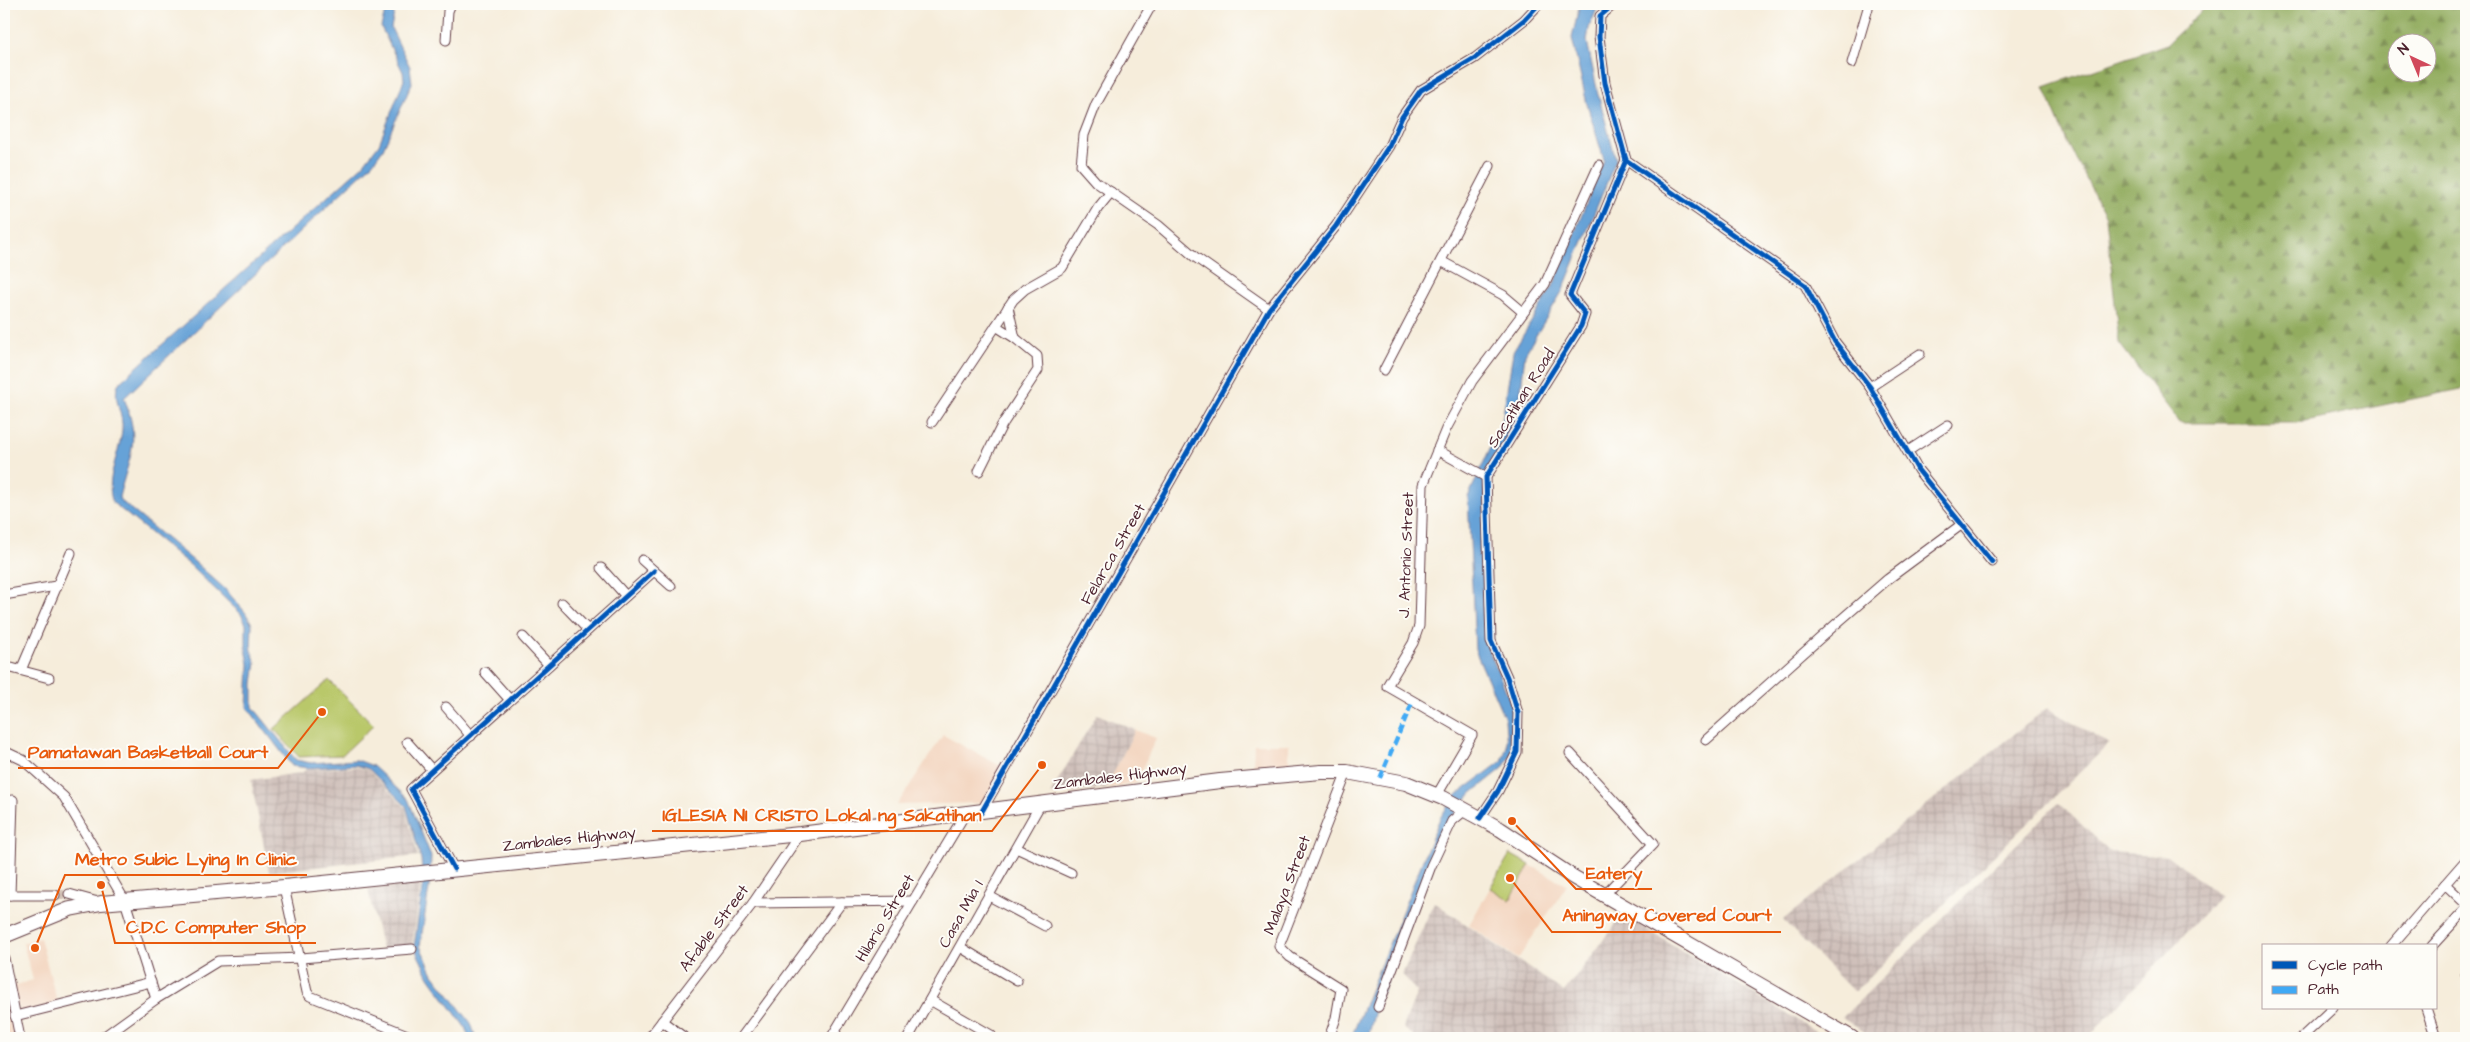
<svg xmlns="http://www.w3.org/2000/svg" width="2470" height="1042" font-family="'Architects Daughter',sans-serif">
  <defs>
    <pattern id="industrial-grid" width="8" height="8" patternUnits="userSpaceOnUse" patternTransform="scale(1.25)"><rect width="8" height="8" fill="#cfc0ba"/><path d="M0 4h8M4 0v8" fill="none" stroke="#b3a5a0"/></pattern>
    <pattern id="forest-firs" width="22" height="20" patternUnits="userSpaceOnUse" patternTransform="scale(1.25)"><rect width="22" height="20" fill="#92ac5f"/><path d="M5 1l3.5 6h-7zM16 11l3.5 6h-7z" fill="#798b4f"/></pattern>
  </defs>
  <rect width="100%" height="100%" fill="#fdfcf7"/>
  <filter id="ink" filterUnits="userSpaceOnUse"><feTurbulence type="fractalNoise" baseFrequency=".02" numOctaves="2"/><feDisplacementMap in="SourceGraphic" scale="10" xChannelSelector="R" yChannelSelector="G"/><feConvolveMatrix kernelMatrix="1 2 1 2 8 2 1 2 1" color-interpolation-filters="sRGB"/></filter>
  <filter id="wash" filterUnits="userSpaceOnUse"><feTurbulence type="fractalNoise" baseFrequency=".0096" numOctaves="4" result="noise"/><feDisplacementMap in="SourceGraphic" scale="20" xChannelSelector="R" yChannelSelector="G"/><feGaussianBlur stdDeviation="1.12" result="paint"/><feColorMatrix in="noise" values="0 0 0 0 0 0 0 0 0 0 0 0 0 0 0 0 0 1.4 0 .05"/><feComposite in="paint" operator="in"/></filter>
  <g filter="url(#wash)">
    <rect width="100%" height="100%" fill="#f6eddb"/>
    <g fill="#f3d4be">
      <polygon points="1135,730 1156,738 1135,784 1106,788"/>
      <polygon points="943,735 1006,769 985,803 897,805"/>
      <polygon points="1254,744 1289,744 1289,770 1253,773"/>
      <polygon points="1530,865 1567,885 1518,959 1469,925 1490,888 1510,900"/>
      <polygon points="40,938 58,1005 20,1016 13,986 33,980 23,943"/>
      <polygon points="10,1004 17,1038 4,1038 4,1006"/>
    </g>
    <g fill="url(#industrial-grid)">
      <polygon points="2047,708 2109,744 1854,992 1783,920"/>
      <polygon points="1097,714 1135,730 1106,788 1050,794"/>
      <polygon points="356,767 369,770 405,807 418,856 269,872 251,780 300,773 308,769"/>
      <polygon points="2058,803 2111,852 2168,856 2220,896 2088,1038 1874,1038 1842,1018"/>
      <polygon points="421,884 412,947 382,950 368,890"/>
      <polygon points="1434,902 1564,992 1623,915 1827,1038 1417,1038 1403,1028 1417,992 1402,975"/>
    </g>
    <path fill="url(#forest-firs)" stroke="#6e6645" fill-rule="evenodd" d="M2209 4H2466V388L2296 423H2180L2119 343 2106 217 2067 142 2044 87 2167 44ZM2398 42H2428V72H2398Z"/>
    <g fill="#b9c86b" stroke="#82744b">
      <polygon points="329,680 374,725 342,755 299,757 274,729"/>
      <polygon points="1510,854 1530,865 1510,900 1490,888"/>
    </g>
    <g fill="#66a2d7" stroke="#586081">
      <path d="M387 4H396L391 28 410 67 412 83 383 149 372 164 124 398C141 441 130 454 119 497L120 500 196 563 225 589 245 612 252 624 251 649 256 663 253 683V707L296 760 311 763 357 760 373 766 408 799 431 856 430 882 420 946 433 974 471 1023 476 1038H469L465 1027 429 977 414 947 423 883 421 859 406 806 369 769 356 765 309 768 292 766 247 707 249 664 246 649V624L241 614 190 565 113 503C104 480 120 454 122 430 124 415 112 399 118 384L363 165 379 144 404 80 403 72 381 27Z"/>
      <polygon points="1580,4 1599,4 1589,28 1587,41 1598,94 1616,160 1563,290 1525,354 1517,425 1485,488 1486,643 1516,715 1514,751 1502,769 1472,793 1448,822 1374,1014 1368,1038 1351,1038 1440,818 1454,797 1502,761 1507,746 1505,719 1475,650 1468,497 1502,422 1513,352 1554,284 1604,160 1587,104 1572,38"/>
    </g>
  </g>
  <g filter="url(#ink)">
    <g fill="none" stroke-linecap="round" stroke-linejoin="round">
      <polyline stroke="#d4c4b8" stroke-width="9" stroke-dasharray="9 4.5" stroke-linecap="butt" points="55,895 69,894"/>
      <defs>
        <g id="street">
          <polyline points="1152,4 1096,104 1084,135 1081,165 1096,182 1158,225 1195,257 1269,309"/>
          <polyline points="446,40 448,11 451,4"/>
          <polyline points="1852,63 1868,8 1867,4"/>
          <polyline points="1626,160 1805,285 1835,342 1870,387 1918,470 1992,562"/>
          <polyline points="1441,261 1503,295 1523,312"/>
          <polyline points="1008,307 1015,338"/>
          <polyline points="1384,370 1490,166"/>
          <polyline points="1870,387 1920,354"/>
          <polyline points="932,422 996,326"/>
          <polyline points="1437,450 1486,477"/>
          <polyline points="1908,451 1948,425"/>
          <polyline points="979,471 1002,425 1038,370 1037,356 1015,338 996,326 1013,300 1025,289 1062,268 1098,208 1111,192"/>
          <polyline points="642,560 671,586"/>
          <polyline points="601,568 626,596"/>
          <polyline points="4,595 56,586"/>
          <polyline points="562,603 588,630"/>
          <polyline points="523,637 549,665"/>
          <polyline points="4,666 49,678"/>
          <polyline points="21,670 71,553"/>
          <polyline points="485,672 510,700"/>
          <polyline points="446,707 471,736"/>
          <polyline points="1706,740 1836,624 1888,579 1961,525"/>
          <polyline points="407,742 432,770"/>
          <polyline points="4,751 23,760 64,797 125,901 156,999"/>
          <polyline points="1570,753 1653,844 1605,894"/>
          <polyline points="1437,795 1472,735 1387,686 1413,643 1419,626 1423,485 1446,429 1472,381 1545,284 1599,165"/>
          <polyline points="4,801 13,800 10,895"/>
          <polyline points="981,812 1269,309 1336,226 1389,146 1402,117 1421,90 1475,58 1524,20 1539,4"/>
          <polyline points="1480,818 1498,791 1517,752 1518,713 1507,677 1491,641 1486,477 1581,326 1585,314 1570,295 1626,160 1605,83 1599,37 1600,16 1614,4"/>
          <polyline points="1016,848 1071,873"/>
          <polyline points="454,869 411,789 654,571"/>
          <polyline points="2445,884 2466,904"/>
          <polyline points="284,887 307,992 310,996 415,1038"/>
          <polyline points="69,894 98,902"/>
          <polyline points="4,895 55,895"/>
          <polyline points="989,896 1045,926"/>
          <polyline points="753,903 913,901"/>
          <polyline points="2391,946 2466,860"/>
          <polyline points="2432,946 2466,909"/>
          <polyline points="960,947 1017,981"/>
          <polyline points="4,958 20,1038"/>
          <polyline points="2466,974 2466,975"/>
          <polyline points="930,1000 991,1035"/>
          <polyline points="1378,1007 1431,866 1452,821 1465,810"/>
          <polyline points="2426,1008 2436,1038"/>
          <polyline points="15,1016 151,982"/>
          <polyline points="662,1021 685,1038"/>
          <polyline points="102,1038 156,999 218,961 301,958 412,949"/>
          <polyline points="649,1038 753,903 800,834"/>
          <polyline points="741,1038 842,902"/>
          <polyline points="831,1038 965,814"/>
          <polyline points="908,1038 1040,805"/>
          <polyline points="1329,1038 1336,1018 1341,989 1290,957 1279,946 1347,772"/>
          <polyline points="2301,1038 2333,1008"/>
        </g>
        <polyline id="primary" points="4,936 70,909 101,903 284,887 800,834 1220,781 1321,772 1347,772 1406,783 1443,798 1500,829 1573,877 1852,1038"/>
      </defs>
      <use href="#street" stroke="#643e45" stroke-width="11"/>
      <use href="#primary" stroke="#643e45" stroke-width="16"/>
      <use href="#street" stroke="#fff" stroke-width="9"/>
      <use href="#primary" stroke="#fff" stroke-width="14"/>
      <polyline stroke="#3fa9f5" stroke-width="4" stroke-dasharray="8 4" stroke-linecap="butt" points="1380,778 1413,701"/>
      <defs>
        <g id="cycleway">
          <polyline points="1626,160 1805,285 1835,342 1870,387 1918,470 1992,562"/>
          <polyline points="981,813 1269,309 1336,226 1389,146 1402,117 1421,90 1475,58 1524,20 1539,4"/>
          <polyline points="1480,818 1498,791 1517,752 1518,713 1507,677 1491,641 1486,477 1581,326 1585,314 1570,295 1626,160 1605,83 1599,37 1600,16 1614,4"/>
          <polyline points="454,869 411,789 654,571"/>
        </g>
      </defs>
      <use href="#cycleway" stroke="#fdfcf7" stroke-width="8"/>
      <use href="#cycleway" stroke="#0057b8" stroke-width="5"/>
    </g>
  </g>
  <g text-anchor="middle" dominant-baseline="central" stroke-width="4" stroke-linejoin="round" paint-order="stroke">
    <g font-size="16" fill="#4a1f2b" stroke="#fdfcf7">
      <text transform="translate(1521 398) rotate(-58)">Sacatihan Road</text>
      <text transform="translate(1113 554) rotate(-60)">Felarca Street</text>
      <text transform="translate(1406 555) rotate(-88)">J. Antonio Street</text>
      <text transform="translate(1120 776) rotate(-7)">Zambales Highway</text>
      <text transform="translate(569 839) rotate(-6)">Zambales Highway</text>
      <text transform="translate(1287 885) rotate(-69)">Malaya Street</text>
      <text transform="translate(961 914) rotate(-61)">Casa Mia 1</text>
      <text transform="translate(885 918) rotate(-59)">Hilario Street</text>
      <text transform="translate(714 928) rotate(-53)">Afable Street</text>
    </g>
  </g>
  <path fill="none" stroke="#e8590c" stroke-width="2" d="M322 712L278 768H18M1042 765L992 831H652M35 948L65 875H307M1512 821L1576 889H1652M1510 878L1552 932H1781M101 885L115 943H316"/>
  <g fill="#e8590c" stroke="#fdfcf7" stroke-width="2">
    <circle cx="322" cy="712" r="5"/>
    <circle cx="1042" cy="765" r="5"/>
    <circle cx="35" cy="948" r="5"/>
    <circle cx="1512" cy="821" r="5"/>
    <circle cx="1510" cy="878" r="5"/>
    <circle cx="101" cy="885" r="5"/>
  </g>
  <g font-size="18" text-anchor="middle" font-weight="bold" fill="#e8590c" stroke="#fdfcf7" stroke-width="4" stroke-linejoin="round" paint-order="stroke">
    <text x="148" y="758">Pamatawan Basketball Court</text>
    <text x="822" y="821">IGLESIA NI CRISTO Lokal ng Sakatihan</text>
    <text x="186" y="865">Metro Subic Lying In Clinic</text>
    <text x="1614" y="879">Eatery</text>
    <text x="1667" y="921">Aningway Covered Court</text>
    <text x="216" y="933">C.D.C Computer Shop</text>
  </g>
  <rect width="2470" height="1042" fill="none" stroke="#fdfcf7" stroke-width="20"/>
  <rect x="2262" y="944" width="175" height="65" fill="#fdfcf7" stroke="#b5a4a5"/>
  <rect x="2272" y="961" width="25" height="8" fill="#0057b8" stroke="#b5a4a5"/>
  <text x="2308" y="970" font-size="15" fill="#4a1f2b">Cycle path</text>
  <rect x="2272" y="986" width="25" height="8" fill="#3fa9f5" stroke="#b5a4a5"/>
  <text x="2308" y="994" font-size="15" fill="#4a1f2b">Path</text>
  <g transform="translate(2412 58) rotate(316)"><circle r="24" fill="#fdfcf7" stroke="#b5a4a5"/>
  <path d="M0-4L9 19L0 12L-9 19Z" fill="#d1495b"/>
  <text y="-8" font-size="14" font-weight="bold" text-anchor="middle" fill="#4a1f2b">N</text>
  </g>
</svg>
